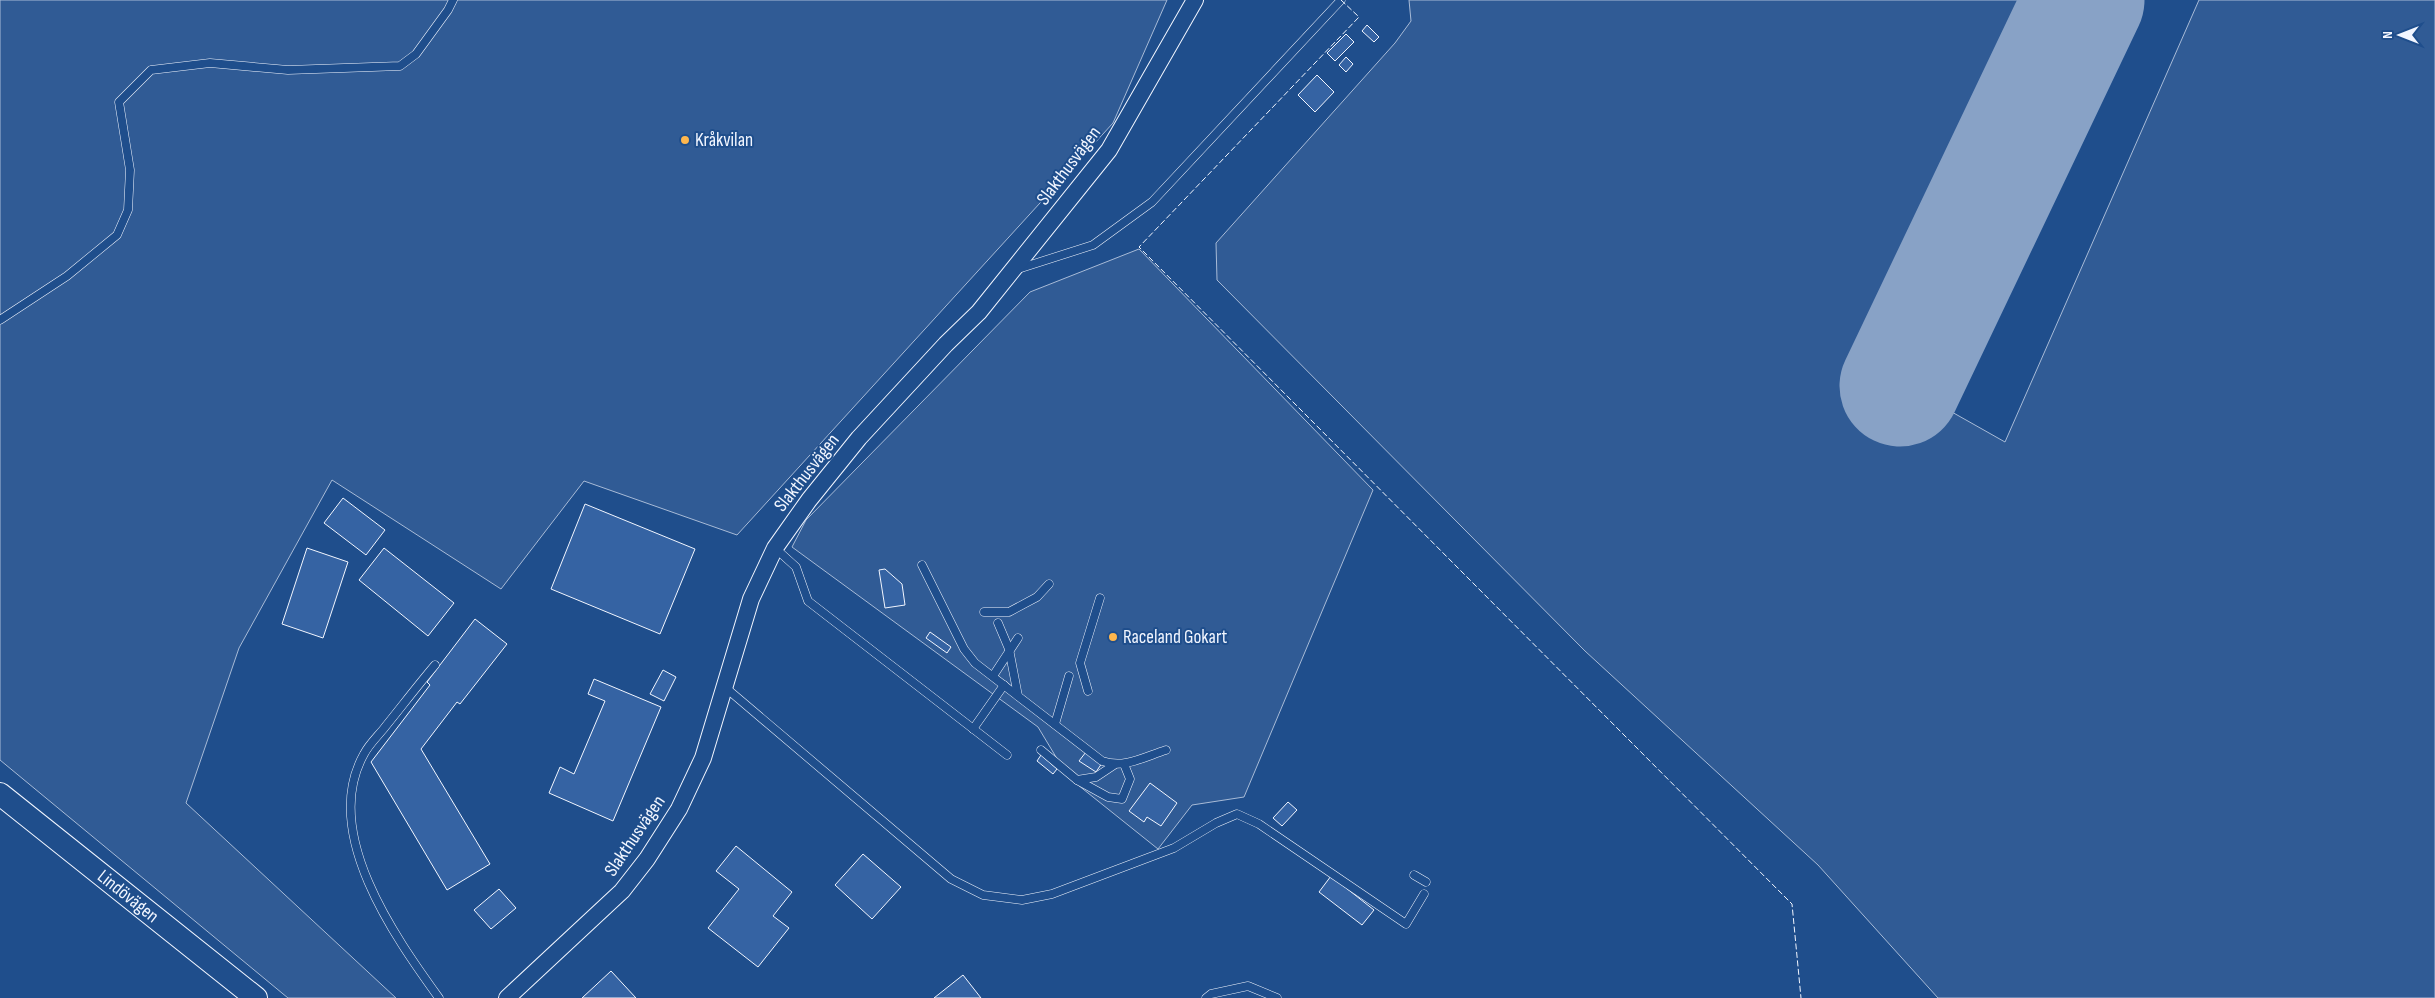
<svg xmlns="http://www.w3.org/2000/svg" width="2435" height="998" font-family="'Sofia Sans Condensed',sans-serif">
  <rect width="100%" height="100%" fill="#1f4e8c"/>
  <g fill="#305b95" stroke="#a8bbd7">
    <polygon points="0,0 1167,0 1113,123 737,535 584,481 501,589 332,480 239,648 186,803 396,998 288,998 0,760"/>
    <polygon points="1409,0 2032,0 1858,366 1943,407 2005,442 2199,0 2435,0 2435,998 1938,998 1818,865 1585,651 1217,280 1216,243 1395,43 1411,21"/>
    <polygon points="1139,249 1373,490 1244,797 1192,805 1158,849 1068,777 1038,727 792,547 806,520 1030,292"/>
  </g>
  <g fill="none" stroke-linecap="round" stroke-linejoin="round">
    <polyline stroke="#88a2c6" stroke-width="121" points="1900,386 2084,0"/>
  </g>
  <g fill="#3563a3" stroke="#f2f6ff">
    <polygon points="1367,25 1379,37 1374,42 1362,31"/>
    <polygon points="1346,34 1354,42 1335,61 1327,53"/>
    <polygon points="1346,57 1353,64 1346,72 1339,65"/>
    <polygon points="1317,75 1334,92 1315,112 1298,95"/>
    <polygon points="343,498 385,530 366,555 324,523"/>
    <polygon points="585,504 695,549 660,634 551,589"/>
    <polygon points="307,548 348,562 323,638 282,624"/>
    <polygon points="384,548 454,603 428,636 359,580"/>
    <polygon points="885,569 902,584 905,605 885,608 879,570"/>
    <polygon points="475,619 507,644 460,704 457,702 421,749 490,864 447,890 371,762 430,685 427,682"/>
    <polygon points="930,632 951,647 947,653 926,638"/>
    <polygon points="663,670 676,677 664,701 650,694"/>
    <polygon points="594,679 661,707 613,821 549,793 560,767 574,774 605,701 588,694"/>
    <polygon points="1086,752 1102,763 1096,772 1079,761"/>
    <polygon points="1041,755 1057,769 1053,774 1037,761"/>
    <polygon points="1150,783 1177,803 1161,826 1147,817 1144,822 1129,811"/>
    <polygon points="1288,802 1297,810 1282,826 1273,818"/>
    <polygon points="736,846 792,892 773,916 789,928 758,967 708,928 739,889 716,871"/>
    <polygon points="863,854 901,887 872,919 835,885"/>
    <polygon points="1331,876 1374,910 1362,925 1319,892"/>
    <polygon points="499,889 516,908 491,929 474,910"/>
    <polygon points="611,971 636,998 582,998"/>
    <polygon points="963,975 981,998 934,998"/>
  </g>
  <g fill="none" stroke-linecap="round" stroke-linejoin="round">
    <defs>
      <g id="service">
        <polyline points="1018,269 1093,245 1152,202 1341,0"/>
        <polyline points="0,320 67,276 117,235 128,210 130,170 119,102 151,70 210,63 288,70 400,66 416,54 448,10 453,0"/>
        <polyline points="775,548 796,567 808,601 1007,755"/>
        <path d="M922 565 964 649 975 663 1102 761C1124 769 1144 757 1166 750"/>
        <polyline points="984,612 1009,612 1037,597 1049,584"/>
        <polyline points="998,623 1009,649 1018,696"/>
        <path d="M435 665C418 685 402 706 385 727 378 736 369 744 364 754 320 832 395 937 439 998"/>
        <polyline points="993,676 1018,638"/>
        <polyline points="726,688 951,879 983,895 1022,900 1052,894 1174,848 1216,823 1237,814 1259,824 1406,924 1424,894"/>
        <polyline points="1088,691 1080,663 1100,598"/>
        <polyline points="1055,724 1069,676"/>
        <polyline points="973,729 1004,685"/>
        <polyline points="1041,750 1077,780 1096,777 1114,765"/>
        <polyline points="1077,780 1108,797 1122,799 1130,779 1124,764"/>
        <polyline points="1414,875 1426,882"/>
        <polyline points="1206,998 1211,994 1248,986 1277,998"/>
      </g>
      <polyline id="minor" points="507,998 622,891 647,859 679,809 703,758 751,599 775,548 809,500 859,438 946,344 979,312 1109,150 1195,0"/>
      <g id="secondary">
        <path id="s1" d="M0 794 256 998"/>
      </g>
    </defs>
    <use href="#service" stroke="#f2f6ff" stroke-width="9"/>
    <use href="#minor" stroke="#f2f6ff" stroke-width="18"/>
    <use href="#secondary" stroke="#f2f6ff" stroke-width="24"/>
    <use href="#service" stroke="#1f4e8c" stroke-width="8"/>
    <use href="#minor" stroke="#1f4e8c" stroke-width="16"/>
    <use href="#secondary" stroke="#1f4e8c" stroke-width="22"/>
    <polyline stroke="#f2f6ff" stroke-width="1" stroke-dasharray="6 2.5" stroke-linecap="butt" points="1341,0 1359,17 1139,247 1792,904 1801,998"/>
  </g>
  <g fill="#ffb74d" stroke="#1f4e8c" stroke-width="2">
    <circle cx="685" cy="140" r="5"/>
    <circle cx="1113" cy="637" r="5"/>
  </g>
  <g text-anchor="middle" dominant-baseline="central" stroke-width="4" stroke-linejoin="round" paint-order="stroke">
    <g font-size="19" fill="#f2f6ff" stroke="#1f4e8c" text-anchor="start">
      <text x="695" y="140">Kråkvilan</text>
      <text x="1123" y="637">Raceland Gokart</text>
    </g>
    <g font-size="19" fill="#f2f6ff" stroke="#1f4e8c">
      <text transform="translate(1069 166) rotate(-53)">Slakthusvägen</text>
      <text transform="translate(807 473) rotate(-52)">Slakthusvägen</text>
      <text transform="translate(635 836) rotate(-56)">Slakthusvägen</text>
      <text stroke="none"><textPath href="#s1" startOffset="164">Lindövägen</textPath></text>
    </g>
  </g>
  <g transform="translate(2400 35) rotate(270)" stroke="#1f4e8c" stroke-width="4" paint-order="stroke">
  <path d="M0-4L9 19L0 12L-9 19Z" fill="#f2f6ff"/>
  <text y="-8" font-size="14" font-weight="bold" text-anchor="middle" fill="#f2f6ff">N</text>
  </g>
</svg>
